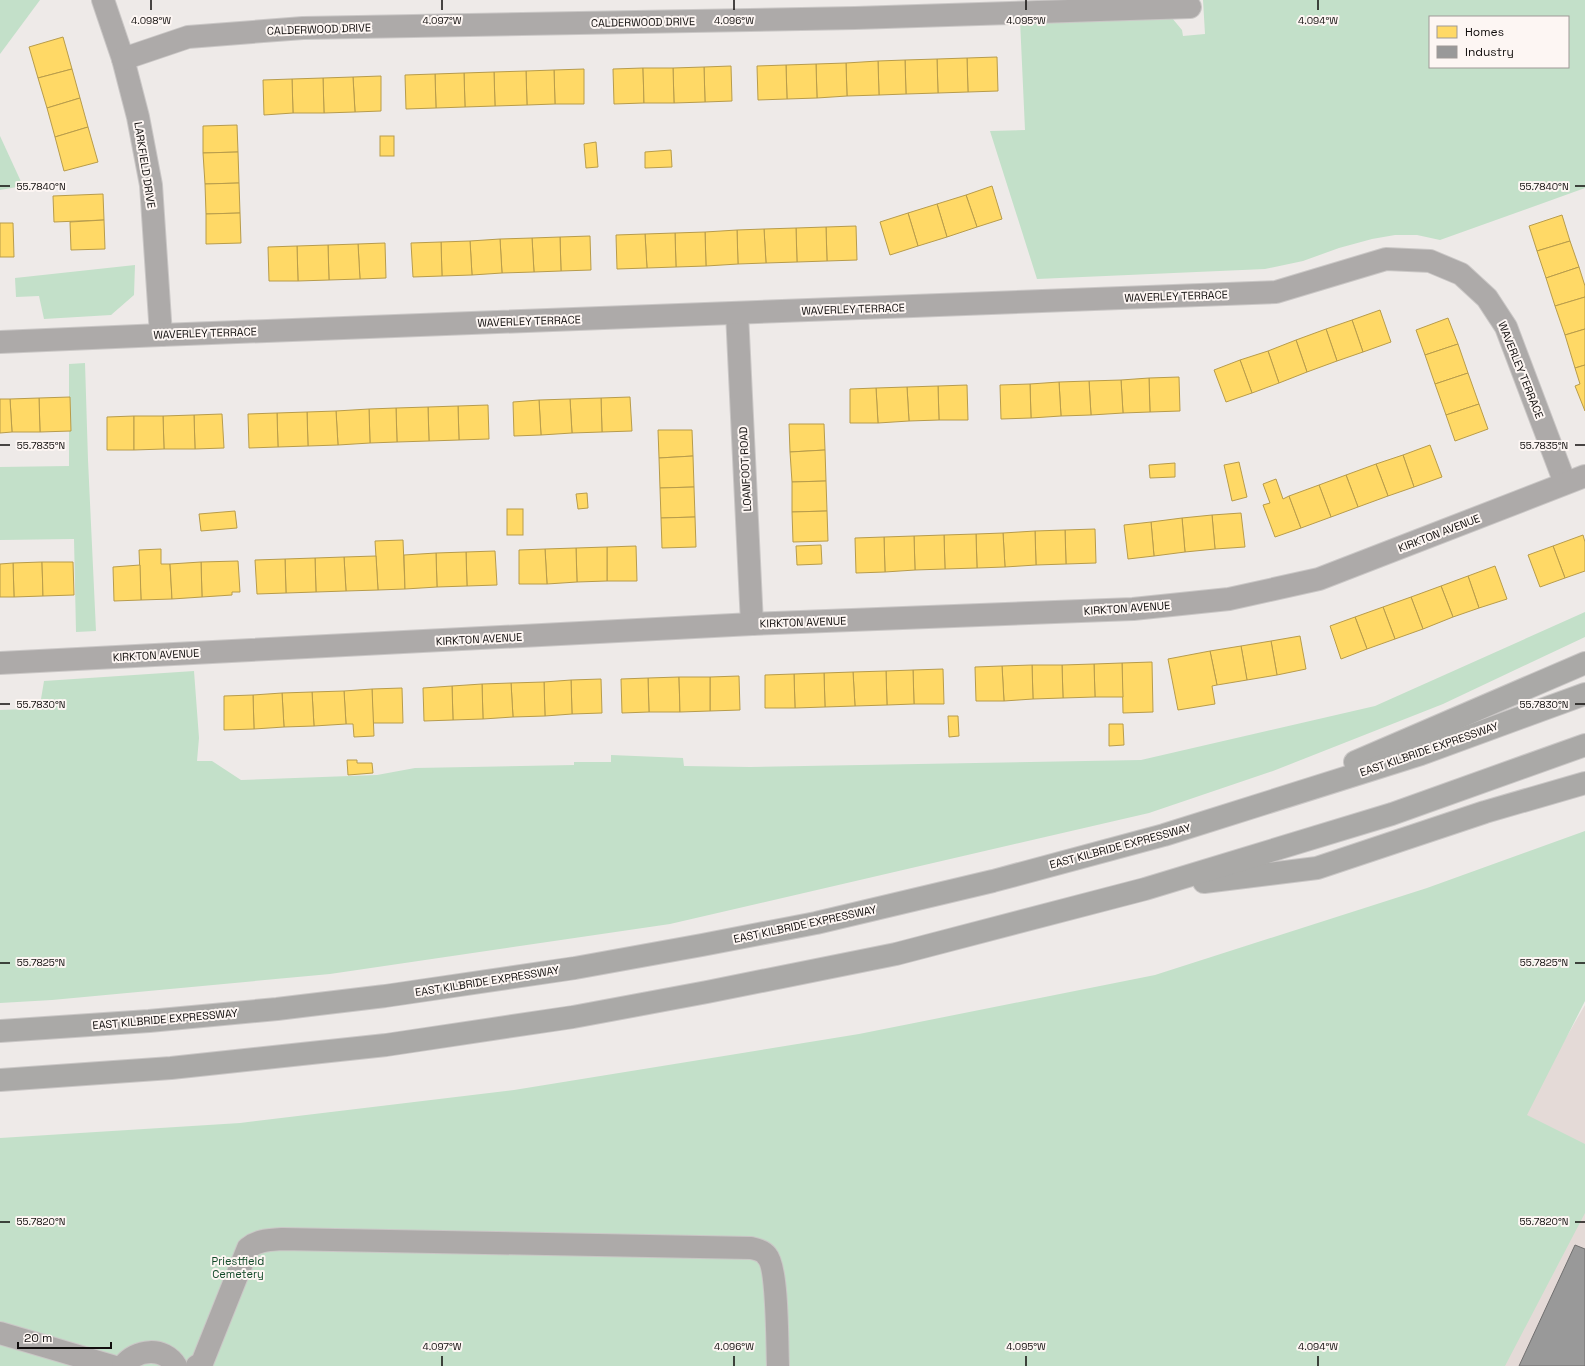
<svg xmlns="http://www.w3.org/2000/svg" width="1585" height="1366" font-family="'Space Grotesk',sans-serif">
  <rect width="100%" height="100%" fill="#eeeae8"/>
  <polygon fill="#e4dad7" points="1585,1005 1585,1366 1399,1366 1458,1224"/>
  <g fill="#c3e0c9" fill-rule="evenodd">
    <polygon points="0,0 40,0 0,54"/>
    <path d="M1203 0H1585V188L1440 240 1417 235H1395L1372 239 1339 248 1303 261 1265 269 1037 279 990 131 1025 130 1020 20 1172 18 1182 30 1183 36 1205 34ZM1430 17H1568V67H1430Z"/>
    <polygon points="0,136 23,186 0,190"/>
    <polygon points="135,265 134,295 111,315 44,319 39,296 16,297 15,278"/>
    <polygon points="85,363 88,460 96,631 76,632 74,539 0,540 0,467 69,466 69,364"/>
    <polygon points="1585,612 1585,637 1443,704 1273,771 1149,813 670,924 330,974 52,1000 0,1003 0,710 28,709 41,699 44,681 194,671 199,738 197,761 212,761 241,780 377,775 415,768 574,765 574,762 611,762 611,755 683,758 684,766 750,767 1141,760 1375,706"/>
    <polygon points="1585,831 1585,1001 1527,1115 1585,1144 1585,1213 1505,1366 0,1366 0,1138 240,1123 514,1090 859,1034 1155,975 1427,888"/>
  </g>
  <g fill="#ffd966" stroke="#b89c4b">
    <polygon points="63,37 72,69 38,78 29,47"/>
    <polygon points="997,57 998,91 968,92 967,58"/>
    <polygon points="967,58 968,92 938,93 937,59"/>
    <polygon points="937,59 938,93 906,94 905,60"/>
    <polygon points="905,60 906,94 879,95 878,61"/>
    <polygon points="878,61 879,95 847,96 846,63"/>
    <polygon points="846,63 847,96 817,98 816,64"/>
    <polygon points="816,64 817,98 787,99 786,65"/>
    <polygon points="786,65 787,99 758,100 757,66"/>
    <polygon points="731,66 732,101 705,102 704,67"/>
    <polygon points="704,67 705,102 674,103 673,68"/>
    <polygon points="643,68 644,103 614,104 613,69"/>
    <polygon points="643,68 673,68 674,103 644,103"/>
    <polygon points="72,69 80,98 47,108 38,78"/>
    <polygon points="584,69 584,104 555,104 554,70"/>
    <polygon points="554,70 555,104 527,105 526,71"/>
    <polygon points="526,71 527,105 495,106 494,72"/>
    <polygon points="494,72 495,106 465,107 464,73"/>
    <polygon points="464,73 465,107 436,108 435,74"/>
    <polygon points="435,74 436,108 406,109 405,75"/>
    <polygon points="381,76 381,111 355,112 353,77"/>
    <polygon points="353,77 355,112 324,113 323,78"/>
    <polygon points="323,78 324,113 293,113 292,79"/>
    <polygon points="292,79 293,113 264,115 263,80"/>
    <polygon points="80,98 88,127 55,137 47,108"/>
    <polygon points="237,125 238,152 203,153 203,126"/>
    <polygon points="88,127 98,162 64,171 55,137"/>
    <rect x="380" y="136" width="14" height="20"/>
    <polygon points="596,142 598,167 586,168 584,144"/>
    <polygon points="671,150 672,167 645,168 645,152"/>
    <polygon points="238,152 239,183 205,184 203,153"/>
    <polygon points="239,183 240,213 206,214 205,184"/>
    <polygon points="992,186 1002,219 977,227 966,195"/>
    <polygon points="103,194 104,220 54,222 53,196"/>
    <polygon points="966,195 977,227 947,237 937,204"/>
    <polygon points="937,204 947,237 918,246 908,213"/>
    <polygon points="240,213 241,243 206,244 206,214"/>
    <polygon points="908,213 918,246 890,255 880,222"/>
    <polygon points="1562,215 1570,241 1537,251 1529,226"/>
    <polygon points="104,220 105,249 71,250 70,222"/>
    <polygon points="0,223 13,223 14,257 0,257"/>
    <polygon points="856,226 857,260 827,261 826,227"/>
    <polygon points="826,227 827,261 797,262 796,228"/>
    <polygon points="796,228 797,262 766,263 764,229"/>
    <polygon points="764,229 766,263 738,264 737,230"/>
    <polygon points="737,230 738,264 706,266 705,232"/>
    <polygon points="705,232 706,266 676,267 675,233"/>
    <polygon points="675,233 676,267 647,268 645,234"/>
    <polygon points="645,234 647,268 617,269 616,235"/>
    <polygon points="590,236 591,270 561,271 560,237"/>
    <polygon points="560,237 561,271 534,272 532,238"/>
    <polygon points="532,238 534,272 502,273 500,239"/>
    <polygon points="500,239 502,273 472,275 470,241"/>
    <polygon points="470,241 472,275 442,276 441,242"/>
    <polygon points="1570,241 1579,267 1546,278 1537,251"/>
    <polygon points="441,242 442,276 413,277 411,243"/>
    <polygon points="385,243 386,278 360,279 358,244"/>
    <polygon points="358,244 360,279 329,280 328,245"/>
    <polygon points="328,245 329,280 298,281 297,246"/>
    <polygon points="297,246 298,281 269,281 268,247"/>
    <polygon points="1579,267 1585,286 1585,297 1555,306 1546,278"/>
    <polygon points="1585,297 1585,329 1565,335 1555,306"/>
    <polygon points="1380,310 1391,342 1363,352 1352,320"/>
    <polygon points="1448,318 1458,344 1425,355 1416,330"/>
    <polygon points="1352,320 1363,352 1337,361 1326,329"/>
    <polygon points="1326,329 1337,361 1307,372 1296,340"/>
    <polygon points="1585,329 1585,365 1575,368 1565,335"/>
    <polygon points="1296,340 1307,372 1279,383 1268,351"/>
    <polygon points="1458,344 1468,373 1435,384 1425,355"/>
    <polygon points="1268,351 1279,383 1252,393 1240,360"/>
    <polygon points="1240,360 1252,393 1226,402 1214,370"/>
    <polygon points="1585,365 1585,411 1575,386 1580,384 1575,368"/>
    <polygon points="1468,373 1479,404 1446,415 1435,384"/>
    <polygon points="1179,377 1180,411 1150,412 1149,378"/>
    <polygon points="1149,378 1150,412 1123,413 1121,380"/>
    <polygon points="1121,380 1123,413 1091,415 1089,381"/>
    <polygon points="1089,381 1091,415 1061,416 1059,382"/>
    <polygon points="1059,382 1061,416 1031,418 1030,384"/>
    <polygon points="1030,384 1031,418 1001,419 1000,385"/>
    <polygon points="967,385 968,420 939,420 938,386"/>
    <polygon points="938,386 939,420 909,421 907,387"/>
    <polygon points="907,387 909,421 878,423 876,388"/>
    <polygon points="876,388 878,423 850,423 850,389"/>
    <polygon points="70,397 71,431 40,432 39,398"/>
    <polygon points="630,397 632,431 602,432 601,398"/>
    <polygon points="39,398 40,432 12,432 10,399"/>
    <polygon points="601,398 602,432 572,433 570,399"/>
    <polygon points="0,399 10,399 12,432 0,433"/>
    <polygon points="570,399 572,433 541,435 539,400"/>
    <polygon points="539,400 541,435 514,436 513,402"/>
    <polygon points="1479,404 1488,429 1455,441 1446,415"/>
    <polygon points="488,405 489,439 459,440 458,406"/>
    <polygon points="458,406 459,440 429,441 428,407"/>
    <polygon points="428,407 429,441 397,442 396,408"/>
    <polygon points="396,408 397,442 370,443 369,409"/>
    <polygon points="369,409 370,443 338,445 336,411"/>
    <polygon points="336,411 338,445 308,446 307,412"/>
    <polygon points="307,412 308,446 278,447 277,413"/>
    <polygon points="277,413 278,447 249,448 248,414"/>
    <polygon points="222,414 224,448 195,449 194,415"/>
    <polygon points="194,415 195,449 164,449 163,416"/>
    <polygon points="134,416 134,450 107,450 107,417"/>
    <polygon points="134,416 163,416 164,449 134,450"/>
    <polygon points="789,424 824,424 825,450 790,452"/>
    <polygon points="658,430 692,430 693,456 659,458"/>
    <polygon points="1430,445 1442,477 1414,487 1403,455"/>
    <polygon points="825,450 826,481 792,482 790,452"/>
    <polygon points="1403,455 1414,487 1388,496 1376,464"/>
    <polygon points="693,456 694,487 660,488 659,458"/>
    <polygon points="1239,462 1247,497 1232,501 1224,465"/>
    <polygon points="1175,463 1175,477 1150,478 1149,465"/>
    <polygon points="1376,464 1388,496 1358,507 1346,475"/>
    <polygon points="1346,475 1358,507 1331,517 1319,485"/>
    <polygon points="1276,479 1283,499 1289,496 1301,528 1275,537 1263,505 1270,503 1263,484"/>
    <polygon points="826,481 827,511 792,512 792,482"/>
    <polygon points="1319,485 1331,517 1301,528 1289,496"/>
    <polygon points="694,487 695,517 661,518 660,488"/>
    <polygon points="587,493 588,508 578,509 576,494"/>
    <rect x="507" y="509" width="16" height="26"/>
    <polygon points="235,511 237,528 201,531 199,514"/>
    <polygon points="827,511 828,541 793,542 792,512"/>
    <polygon points="1241,513 1245,547 1215,549 1212,515"/>
    <polygon points="1212,515 1215,549 1185,552 1182,518"/>
    <polygon points="695,517 696,547 662,548 661,518"/>
    <polygon points="1182,518 1185,552 1154,556 1151,522"/>
    <polygon points="1151,522 1154,556 1128,559 1124,525"/>
    <polygon points="1095,529 1096,563 1066,564 1065,530"/>
    <polygon points="1065,530 1066,564 1036,565 1035,531"/>
    <polygon points="1035,531 1036,565 1005,567 1003,533"/>
    <polygon points="1003,533 1005,567 977,568 976,534"/>
    <polygon points="976,534 977,568 945,569 944,535"/>
    <polygon points="944,535 945,569 915,570 914,536"/>
    <polygon points="1583,535 1585,542 1585,571 1565,578 1553,546"/>
    <polygon points="914,536 915,570 885,572 884,537"/>
    <polygon points="884,537 885,572 856,573 855,538"/>
    <polygon points="403,540 405,589 378,590 375,541"/>
    <polygon points="821,545 822,564 797,565 796,546"/>
    <polygon points="636,546 637,581 607,581 607,547"/>
    <polygon points="1553,546 1565,578 1540,587 1528,555"/>
    <polygon points="607,547 607,581 577,582 576,548"/>
    <polygon points="576,548 577,582 547,584 545,549"/>
    <polygon points="161,549 161,564 170,564 172,599 141,600 139,550"/>
    <polygon points="545,549 547,584 519,584 519,550"/>
    <polygon points="495,551 497,585 467,586 466,552"/>
    <polygon points="466,552 467,586 437,587 436,553"/>
    <polygon points="436,553 437,587 405,589 404,555"/>
    <polygon points="376,556 378,590 346,591 344,557"/>
    <polygon points="344,557 346,591 316,592 315,558"/>
    <polygon points="315,558 316,592 286,593 285,559"/>
    <polygon points="285,559 286,593 257,594 255,560"/>
    <polygon points="238,561 240,592 232,592 232,595 202,597 201,562"/>
    <polygon points="42,562 43,596 14,597 13,563"/>
    <polygon points="42,562 73,562 74,595 43,596"/>
    <polygon points="201,562 202,597 172,599 170,564"/>
    <polygon points="13,563 14,597 0,597 0,564"/>
    <polygon points="140,565 141,600 114,601 113,567"/>
    <polygon points="1495,566 1507,599 1479,608 1468,576"/>
    <polygon points="1468,576 1479,608 1453,617 1441,586"/>
    <polygon points="1441,586 1453,617 1423,629 1411,597"/>
    <polygon points="1411,597 1423,629 1395,639 1383,607"/>
    <polygon points="1383,607 1395,639 1367,649 1355,617"/>
    <polygon points="1355,617 1367,649 1341,659 1330,626"/>
    <polygon points="1300,636 1306,669 1277,675 1271,641"/>
    <polygon points="1271,641 1277,675 1247,680 1241,646"/>
    <polygon points="1241,646 1247,680 1217,685 1210,651"/>
    <polygon points="1210,651 1217,685 1212,686 1215,704 1178,710 1168,659"/>
    <polygon points="1152,662 1153,712 1123,713 1122,663"/>
    <polygon points="1122,663 1123,697 1095,697 1094,664"/>
    <polygon points="1094,664 1095,697 1063,698 1062,665"/>
    <polygon points="1032,665 1062,665 1063,698 1033,699"/>
    <polygon points="1032,665 1033,699 1004,701 1002,666"/>
    <polygon points="1002,666 1004,701 976,701 975,667"/>
    <polygon points="943,669 944,704 914,704 913,670"/>
    <polygon points="913,670 914,704 887,705 886,671"/>
    <polygon points="886,671 887,705 855,706 853,672"/>
    <polygon points="853,672 855,706 825,707 824,673"/>
    <polygon points="824,673 825,707 795,708 794,674"/>
    <polygon points="794,674 795,708 765,708 765,675"/>
    <polygon points="739,676 740,710 710,711 710,677"/>
    <polygon points="679,677 680,712 649,712 648,678"/>
    <polygon points="679,677 710,677 710,711 680,712"/>
    <polygon points="648,678 649,712 622,713 621,679"/>
    <polygon points="601,679 602,713 572,714 571,680"/>
    <polygon points="571,680 572,714 545,716 544,682"/>
    <polygon points="544,682 545,716 513,717 511,683"/>
    <polygon points="511,683 513,717 483,719 482,684"/>
    <polygon points="482,684 483,719 453,720 452,686"/>
    <polygon points="452,686 453,720 424,721 423,688"/>
    <polygon points="402,688 403,723 373,723 372,689"/>
    <polygon points="372,689 374,736 354,737 353,724 346,724 344,691"/>
    <polygon points="344,691 346,724 314,726 312,692"/>
    <polygon points="312,692 314,726 284,727 282,693"/>
    <polygon points="282,693 284,727 254,729 253,695"/>
    <polygon points="253,695 254,729 224,730 224,696"/>
    <polygon points="948,716 958,716 959,736 949,737"/>
    <polygon points="1109,724 1123,724 1124,745 1109,746"/>
    <polygon points="347,760 357,760 357,763 372,763 373,773 348,775"/>
  </g>
  <polygon fill="#999" stroke="#706f6f" points="1575,1245 1585,1249 1585,1366 1519,1366"/>
  <g fill="none" stroke-linecap="round" stroke-linejoin="round">
    <defs>
      <g id="minor">
        <polyline points="103,0 123,59 138,117 151,185 161,335"/>
        <polyline points="123,59 188,37 303,28 855,18 1190,7"/>
        <polyline points="737,313 752,624"/>
        <polyline points="0,342 161,335 1276,292 1386,259 1430,261 1461,274 1487,298 1506,327 1565,483"/>
        <polyline points="0,663 752,624 1133,609 1229,599 1319,579 1585,476"/>
        <polyline points="0,1333 112,1366"/>
        <path d="M123 1366C136 1349 164 1346 176 1366"/>
        <path d="M197 1366 202 1363 248 1248C258 1240 269 1240 282 1239L751 1248C756 1249 764 1251 767 1256 778 1268 777 1346 778 1366"/>
      </g>
      <g id="highway">
        <polyline points="1355,762 1585,663"/>
        <polyline points="1204,882 1317,868 1485,812 1585,783"/>
        <polyline points="0,1031 149,1021 277,1009 385,996 575,968 702,945 816,923 993,881 1164,835 1421,754 1585,694"/>
        <polyline points="0,1080 171,1068 386,1045 573,1017 707,992 896,954 1145,889 1392,814 1585,745"/>
      </g>
    </defs>
    <use href="#minor" stroke="#cac7c6" stroke-width="24"/>
    <use href="#highway" stroke="#cac7c6" stroke-width="24"/>
    <use href="#minor" stroke="#adaaa9" stroke-width="22"/>
    <use href="#highway" stroke="#aaa9a7" stroke-width="22"/>
  </g>
  <path fill="none" stroke="#110e0d" stroke-width="1.5" d="M151 0V10M442 0V10M734 0V10M1026 0V10M1318 0V10M0 186H10M1575 186H1585M0 445H10M1575 445H1585M0 704H10M1575 704H1585M0 963H10M1575 963H1585M0 1222H10M1575 1222H1585M442 1356V1366M734 1356V1366M1026 1356V1366M1318 1356V1366"/>
  <g text-anchor="middle" dominant-baseline="central" stroke-width="4" stroke-linejoin="round" paint-order="stroke">
    <g font-size="11" fill="#110e0d" stroke="#fdf6f3">
      <text transform="translate(643 22) rotate(-1)">CALDERWOOD DRIVE</text>
      <text transform="translate(319 29) rotate(-2)">CALDERWOOD DRIVE</text>
      <text transform="translate(145 165) rotate(81)">LARKFIELD DRIVE</text>
      <text transform="translate(1176 296) rotate(-2)">WAVERLEY TERRACE</text>
      <text transform="translate(853 309) rotate(-2)">WAVERLEY TERRACE</text>
      <text transform="translate(529 321) rotate(-2)">WAVERLEY TERRACE</text>
      <text transform="translate(205 333) rotate(-2)">WAVERLEY TERRACE</text>
      <text transform="translate(1521 370) rotate(68)">WAVERLEY TERRACE</text>
      <text transform="translate(745 469) rotate(-93)">LOANFOOT ROAD</text>
      <text transform="translate(1439 533) rotate(-21)">KIRKTON AVENUE</text>
      <text transform="translate(1127 608) rotate(-4)">KIRKTON AVENUE</text>
      <text transform="translate(803 622) rotate(-2)">KIRKTON AVENUE</text>
      <text transform="translate(479 639) rotate(-3)">KIRKTON AVENUE</text>
      <text transform="translate(156 655) rotate(-3)">KIRKTON AVENUE</text>
      <text transform="translate(1429 749) rotate(-19)">EAST KILBRIDE EXPRESSWAY</text>
      <text transform="translate(1120 846) rotate(-15)">EAST KILBRIDE EXPRESSWAY</text>
      <text transform="translate(805 924) rotate(-12)">EAST KILBRIDE EXPRESSWAY</text>
      <text transform="translate(487 981) rotate(-9)">EAST KILBRIDE EXPRESSWAY</text>
      <text transform="translate(165 1019) rotate(-5)">EAST KILBRIDE EXPRESSWAY</text>
    </g>
    <g font-size="11" fill="#124928" stroke="#fdf6f3">
      <text x="238" y="1261">Priestfield<tspan x="238" dy="13">Cemetery</tspan></text>
    </g>
  </g>
  <g font-size="10" text-anchor="middle" fill="#110e0d" stroke="#fdf6f3" stroke-width="4" stroke-linejoin="round" paint-order="stroke">
    <text x="151" y="24">4.098°W</text>
    <text x="442" y="24">4.097°W</text>
    <text x="734" y="24">4.096°W</text>
    <text x="1026" y="24">4.095°W</text>
    <text x="1318" y="24">4.094°W</text>
    <text x="41" y="190">55.7840°N</text>
    <text x="1544" y="190">55.7840°N</text>
    <text x="41" y="449">55.7835°N</text>
    <text x="1544" y="449">55.7835°N</text>
    <text x="41" y="708">55.7830°N</text>
    <text x="1544" y="708">55.7830°N</text>
    <text x="41" y="966">55.7825°N</text>
    <text x="1544" y="966">55.7825°N</text>
    <text x="41" y="1225">55.7820°N</text>
    <text x="1544" y="1225">55.7820°N</text>
    <text x="442" y="1350">4.097°W</text>
    <text x="734" y="1350">4.096°W</text>
    <text x="1026" y="1350">4.095°W</text>
    <text x="1318" y="1350">4.094°W</text>
  </g>
  <rect x="1429" y="16" width="140" height="52" fill="#fdf6f3" stroke="#9f9997"/>
  <rect x="1437" y="26" width="20" height="12" fill="#ffd966" stroke="#9f9997"/>
  <text x="1465" y="36" font-size="12" fill="#110e0d">Homes</text>
  <rect x="1437" y="46" width="20" height="12" fill="#999999" stroke="#9f9997"/>
  <text x="1465" y="56" font-size="12" fill="#110e0d">Industry</text>
  <path d="M18 1342v6h93v-6" fill="none" stroke="#110e0d" stroke-width="2"/>
  <text x="24" y="1342" font-size="12" fill="#110e0d" stroke="#fdf6f3" stroke-width="3" paint-order="stroke">20 m</text>
</svg>
